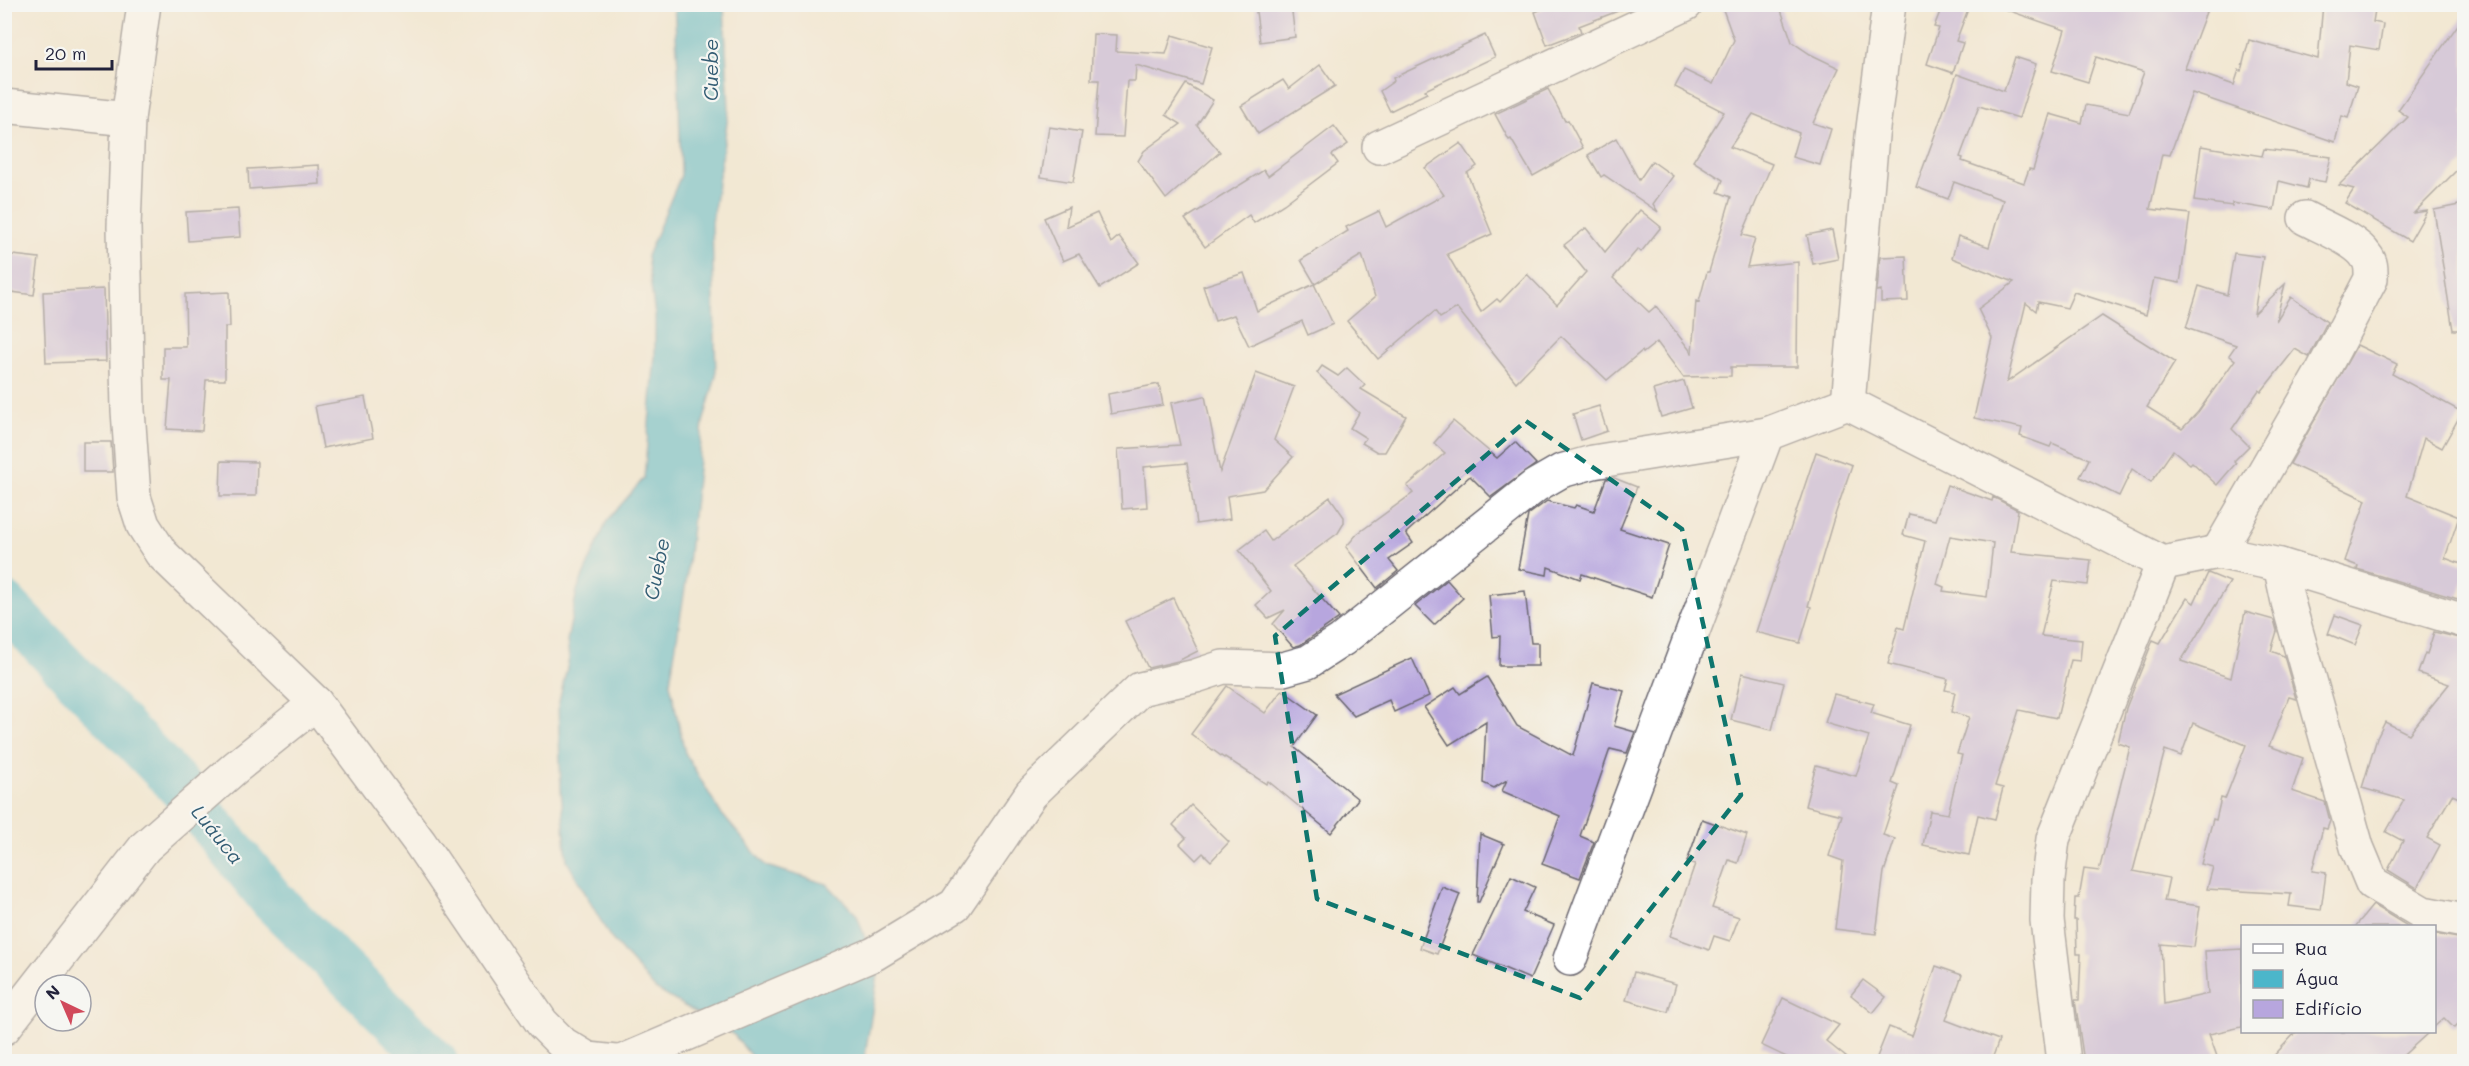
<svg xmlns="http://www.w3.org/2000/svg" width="2469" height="1066" font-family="Mali,sans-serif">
  <rect width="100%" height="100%" fill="#f6f6f2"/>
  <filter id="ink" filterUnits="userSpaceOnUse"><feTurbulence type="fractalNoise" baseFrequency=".0167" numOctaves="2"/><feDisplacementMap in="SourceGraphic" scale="12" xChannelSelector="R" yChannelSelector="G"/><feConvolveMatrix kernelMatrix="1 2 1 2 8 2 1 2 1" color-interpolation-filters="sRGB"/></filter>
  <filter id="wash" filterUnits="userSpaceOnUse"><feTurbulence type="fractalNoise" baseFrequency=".008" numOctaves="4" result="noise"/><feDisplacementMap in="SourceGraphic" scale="24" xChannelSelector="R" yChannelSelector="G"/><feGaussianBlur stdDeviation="1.35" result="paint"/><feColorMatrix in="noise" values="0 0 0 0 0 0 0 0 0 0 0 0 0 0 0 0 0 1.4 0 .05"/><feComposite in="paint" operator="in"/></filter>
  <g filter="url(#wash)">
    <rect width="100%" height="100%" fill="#f2e8d3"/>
    <polygon fill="#4cb6ca" stroke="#376c82" stroke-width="1.5" points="674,5 724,5 729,110 712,223 716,376 703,423 686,582 670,683 685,753 720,812 766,866 827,884 857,915 878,975 864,1061 755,1061 734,1035 655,989 610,937 567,861 561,790 558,706 569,659 567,641 577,590 607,521 644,478 655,356 655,316 647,256 681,175 678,67"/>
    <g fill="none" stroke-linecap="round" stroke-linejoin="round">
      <polyline stroke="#4cb6ca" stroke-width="46" points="4,604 182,789 273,901 435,1062"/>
    </g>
    <g id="blocks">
      <g fill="#b7a6de" fill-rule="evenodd">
        <polygon points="1255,4 1291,4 1295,37 1260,42"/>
        <polygon points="1554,4 1631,4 1631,6 1579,26 1581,32 1547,45 1535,12"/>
        <polygon points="1721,4 1779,4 1792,42 1810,54 1839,68 1813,123 1831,129 1820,165 1792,157 1799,133 1753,114 1730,147 1772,164 1742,235 1755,238 1747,267 1798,262 1797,367 1731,367 1731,376 1683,377 1657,342 1643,353 1642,351 1607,380 1561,336 1516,382 1457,308 1440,318 1435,311 1378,359 1347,321 1375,297 1362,255 1315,284 1301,260 1348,231 1346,227 1379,211 1386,227 1444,195 1425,168 1461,143 1477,166 1467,173 1492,234 1447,254 1481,312 1497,299 1500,302 1527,274 1557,305 1586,272 1564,245 1586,228 1605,252 1640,210 1661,227 1641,252 1638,249 1613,278 1649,312 1656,306 1692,353 1696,301 1699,302 1707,272 1709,272 1731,197 1718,192 1723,180 1693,161 1724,112 1675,87 1684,70 1713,84 1734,40"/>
        <polygon points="1943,4 1970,4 1956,41 1963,43 1953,73 1927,64 1939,28 1934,27"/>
        <polygon points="2001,4 2209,4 2185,68 2234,85 2239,70 2241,71 2249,40 2318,59 2323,4 2376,4 2373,22 2383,24 2379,50 2350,45 2346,82 2358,86 2348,118 2342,116 2335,142 2192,93 2170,155 2162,154 2150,209 2190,214 2180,283 2154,278 2146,315 2074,292 2067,308 2038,302 2036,311 2026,303 2007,382 2102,316 2175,362 2147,407 2182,429 2198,412 2235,360 2229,355 2236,345 2186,328 2199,286 2227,295 2234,253 2263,257 2254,314 2285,284 2276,321 2291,297 2327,322 2309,357 2295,349 2261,392 2259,390 2232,429 2249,446 2234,461 2236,463 2217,485 2192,462 2190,464 2173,450 2151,482 2132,469 2119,496 2080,477 2089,459 2052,443 2050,447 2020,436 2022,428 1974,418 1992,338 1978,309 2014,282 1952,258 1958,236 1989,247 2003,200 1954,182 1948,199 1916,187 1957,74 2004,91 2015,57 2036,64 2019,118 1979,106 1960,157 1963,158 1962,161 2024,183 2029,169 2033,170 2050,114 2082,123 2086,105 2129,113 2144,72 2096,57 2088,82 2052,71 2065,30 2001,8"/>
        <polygon points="2464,16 2464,163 2414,213 2427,211 2410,241 2345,203 2354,189 2339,185 2408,117 2398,110"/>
        <polygon points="1093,34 1117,35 1116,51 1166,54 1172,35 1212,47 1201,84 1136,65 1135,81 1127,81 1123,137 1095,136 1099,80 1091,80"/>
        <polygon points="1485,35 1495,57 1425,90 1427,93 1390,111 1380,91 1394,81 1393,78"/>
        <polygon points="1320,65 1335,86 1258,134 1241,106 1283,80 1289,89"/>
        <polygon points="1186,84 1213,100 1197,125 1220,152 1166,199 1138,161 1144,151 1181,124 1166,115"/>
        <polygon points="1548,89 1565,121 1568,120 1583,148 1533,176 1511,139 1509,140 1495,114"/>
        <polygon points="1334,126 1348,144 1332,155 1338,163 1284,204 1254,223 1249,215 1205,247 1185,219 1264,170 1268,176"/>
        <polygon points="1049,127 1082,132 1073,182 1041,177"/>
        <polygon points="1616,138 1639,180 1652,161 1673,176 1653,204 1658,212 1604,175 1601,177 1588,155"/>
        <polygon points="2201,146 2262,156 2264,149 2331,157 2325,182 2309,179 2307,188 2279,181 2274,210 2232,203 2232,206 2194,201"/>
        <polygon points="319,165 320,184 249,189 248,169"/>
        <polygon points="2464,204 2464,330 2453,330 2434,210"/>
        <polygon points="1069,207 1066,227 1097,213 1111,243 1119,236 1139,263 1100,288 1079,254 1063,261 1044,218"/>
        <polygon points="238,209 240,237 188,241 186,212"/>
        <polygon points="1832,230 1838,259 1813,264 1807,235"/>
        <polygon points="4,254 39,258 34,295 4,291"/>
        <polygon points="1906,256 1908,301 1881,302 1881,290 1877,291 1880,257"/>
        <polygon points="1244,273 1257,311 1314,284 1333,324 1308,335 1302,321 1249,346 1234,315 1215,321 1203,286"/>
        <polygon points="104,289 106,361 46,363 43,292"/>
        <polygon points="229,292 230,327 225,327 225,380 206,380 202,431 167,429 171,380 163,380 163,347 186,347 185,294"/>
        <polygon points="2357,345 2397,364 2392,374 2462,412 2442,448 2424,438 2407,496 2459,517 2445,558 2464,565 2464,579 2458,599 2357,569 2358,566 2345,561 2366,500 2290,464"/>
        <polygon points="1322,366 1338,376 1347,368 1365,385 1361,389 1406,416 1385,452 1377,452 1362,443 1366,438 1350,428 1359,413 1317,373"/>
        <polygon points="1256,373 1294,387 1274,440 1293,457 1263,490 1227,496 1230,519 1196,524 1187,463 1144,467 1147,507 1122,509 1118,449 1180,445 1171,403 1205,396 1220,472"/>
        <polygon points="1684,381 1692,408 1661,417 1653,390"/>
        <polygon points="1159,384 1163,405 1111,414 1108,394"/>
        <polygon points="365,397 373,438 323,448 315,406"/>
        <polygon points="1599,406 1607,431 1581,440 1573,414"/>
        <polygon points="1453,421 1497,458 1515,442 1536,464 1491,497 1470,476 1406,533 1413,543 1389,560 1398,571 1377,588 1346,547 1357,534 1413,493 1407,486 1445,453 1434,443"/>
        <polygon points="83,442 111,442 113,472 83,472"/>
        <polygon points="1816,452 1852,465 1833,521 1808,606 1811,607 1800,643 1756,632"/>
        <polygon points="221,461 257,462 256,496 220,496"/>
        <polygon points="1614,478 1637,487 1620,529 1669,545 1652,597 1582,574 1580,579 1548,567 1547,575 1518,569 1528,515 1547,501 1574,508 1576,505 1594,511 1606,479"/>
        <path d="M1947 485 1992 501 1993 497 2018 510 2011 552 2091 560 2088 585 2054 581 2041 636 2082 640 2080 661 2071 660 2057 718 2019 710 1995 786 2003 788 1995 819 1978 815 1969 855 1923 845 1930 811 1948 814 1962 755 1957 754 1969 717 1951 712 1955 692 1945 690 1948 679 1888 664 1898 627 1904 629 1925 541 1903 535 1909 514 1935 520ZM1950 536 1993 543 1987 597 1943 591 1944 587 1937 584Z"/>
        <polygon points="1330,497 1344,517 1344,523 1338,533 1293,566 1339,618 1300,645 1293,647 1273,624 1285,610 1268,618 1256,605 1271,591 1239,550 1264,531 1271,541"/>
        <polygon points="2208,573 2230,582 2181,661 2231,678 2245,612 2274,620 2277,631 2271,651 2284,656 2296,699 2289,697 2269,746 2303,758 2292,791 2325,802 2330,821 2327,829 2323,828 2312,871 2326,873 2321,910 2289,906 2291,894 2207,889 2213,867 2201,864 2213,819 2216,820 2221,798 2225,799 2246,745 2193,723 2181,756 2165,750 2133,871 2169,878 2164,901 2200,906 2194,947 2161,944 2164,1004 2208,994 2205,951 2242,949 2242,1027 2209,1034 2219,1062 2084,1062 2075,1000 2079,1000 2081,954 2077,954 2076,920 2074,920 2075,898 2079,898 2084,869 2099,871 2130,747 2118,743 2126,708 2153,640 2160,643 2187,598 2194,603"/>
        <polygon points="1447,580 1463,598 1434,625 1415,606"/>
        <polygon points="1525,591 1531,643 1538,643 1538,666 1499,666 1500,636 1493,637 1489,595"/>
        <polygon points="1173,598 1198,651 1178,661 1148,668 1125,621"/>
        <polygon points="2335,615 2363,625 2355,645 2328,634"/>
        <polygon points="2434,632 2464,639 2464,800 2452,795 2427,838 2440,845 2417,888 2388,870 2403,841 2386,832 2404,800 2362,788 2377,738 2385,722 2409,734 2449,684 2418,673 2425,653 2427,654"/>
        <polygon points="1412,658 1429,696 1394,712 1389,700 1354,716 1334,694"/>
        <polygon points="1742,673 1784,683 1772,730 1731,720"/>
        <polygon points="1487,677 1517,726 1573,756 1593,683 1624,691 1614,726 1635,732 1627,753 1610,749 1580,836 1594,842 1580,878 1542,864 1560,816 1502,791 1507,780 1494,788 1483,783 1486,722 1449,745 1424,707 1455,687 1460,694"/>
        <polygon points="1227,686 1265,713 1282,690 1317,715 1294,747 1358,799 1331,833 1268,781 1266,784 1225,757 1224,758 1191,734"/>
        <polygon points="1834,694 1874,704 1871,713 1910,725 1892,783 1899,786 1883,835 1895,839 1884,872 1876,934 1835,929 1843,861 1829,856 1842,815 1805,806 1816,765 1856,776 1869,736 1825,723"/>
        <polygon points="1191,805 1229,842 1211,861 1203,853 1196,860 1180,844 1186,838 1173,825"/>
        <polygon points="1702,819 1747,835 1738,863 1729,860 1712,908 1739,917 1730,941 1714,936 1709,950 1670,936 1695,864 1687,862"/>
        <polygon points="1480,834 1504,844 1479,902 1477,902"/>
        <polygon points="1511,876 1535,887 1523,912 1554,925 1530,979 1473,955"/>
        <polygon points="1442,887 1460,894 1437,954 1420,948"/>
        <polygon points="2373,905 2409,927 2355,927"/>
        <polygon points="2434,934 2464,939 2464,1018 2454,1028 2444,1018 2434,1027"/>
        <polygon points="1936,966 1962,975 1946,1020 1999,1040 1991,1062 1875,1062 1889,1027 1912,1036"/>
        <polygon points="1634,972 1676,984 1668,1012 1626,1000"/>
        <polygon points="1863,980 1886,997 1873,1013 1851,995"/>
        <polygon points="1783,998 1839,1025 1826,1041 1852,1062 1797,1062 1761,1045"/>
        <polygon points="2296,1032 2429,1032 2396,1062 2268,1062"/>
      </g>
    </g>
  </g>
  <g filter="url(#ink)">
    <use href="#blocks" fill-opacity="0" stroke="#6b6770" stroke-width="1.5"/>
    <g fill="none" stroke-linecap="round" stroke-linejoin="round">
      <defs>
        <g id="minor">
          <polyline points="144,4 128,119 124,227 128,410 134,497 143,525 161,553 316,703 420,843 542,1023 563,1044 588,1059 616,1062"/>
          <polyline points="4,106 128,119"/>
          <polyline points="1379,147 1686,4"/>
          <polyline points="1848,403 1872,136 1889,4"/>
          <path d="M2218 552 2323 370 2371 279C2371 270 2372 263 2366 256 2356 240 2322 227 2305 218"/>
          <polyline points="2280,565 2288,602 2357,847 2372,883 2423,913 2464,921"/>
          <polyline points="1570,959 1767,434"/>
          <polyline points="4,1028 145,847 236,767 316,703"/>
          <polyline points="621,1062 874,954 955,905 1031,794 1140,689 1196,676 1223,667 1283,669 1308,662 1342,640 1535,486 1561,471 1593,462 1767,434 1848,403 2163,563 2218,552 2280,565 2464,621"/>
          <polyline points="2064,1062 2047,920 2048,880 2053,839 2163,563"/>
        </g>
      </defs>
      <use href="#minor" stroke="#6b6770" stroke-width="36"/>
      <use href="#minor" stroke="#fff" stroke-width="33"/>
    </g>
  </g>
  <path d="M0 0H2469V1066H0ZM1526 421 1682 529 1741 795 1580 998 1317 899 1275 636Z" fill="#f2e8d3" fill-opacity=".55" fill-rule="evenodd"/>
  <path fill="none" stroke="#0f766e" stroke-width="4.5" stroke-dasharray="12 8" stroke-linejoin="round" d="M1526 421 1682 529 1741 795 1580 998 1317 899 1275 636Z"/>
  <g text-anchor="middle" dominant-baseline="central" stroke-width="4.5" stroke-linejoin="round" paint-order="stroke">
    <g font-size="20" font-style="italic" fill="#335d74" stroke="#f6f6f2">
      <text transform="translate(710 70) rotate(-90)">Cuebe</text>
      <text transform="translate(656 569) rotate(-79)">Cuebe</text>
      <text transform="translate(218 834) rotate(51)">Luáuca</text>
    </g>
  </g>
  <rect width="2469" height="1066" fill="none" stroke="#f6f6f2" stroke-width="24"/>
  <rect x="2241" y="925" width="195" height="108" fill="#f6f6f2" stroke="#a1a1a9" stroke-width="1.5"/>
  <rect x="2253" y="944" width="30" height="9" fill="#ffffff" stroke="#a1a1a9" stroke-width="1.5"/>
  <text x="2295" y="955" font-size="18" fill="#22223b">Rua</text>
  <rect x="2253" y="970" width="30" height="18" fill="#4cb6ca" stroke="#a1a1a9" stroke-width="1.5"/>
  <text x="2295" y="985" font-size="18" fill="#22223b">Água</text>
  <rect x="2253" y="1000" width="30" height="18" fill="#b7a6de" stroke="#a1a1a9" stroke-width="1.5"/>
  <text x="2295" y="1015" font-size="18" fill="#22223b">Edifício</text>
  <g transform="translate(63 1003) rotate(316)"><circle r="28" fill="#f6f6f2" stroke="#a1a1a9" stroke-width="1.5"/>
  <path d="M0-4.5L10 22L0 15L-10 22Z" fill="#d1495b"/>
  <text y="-9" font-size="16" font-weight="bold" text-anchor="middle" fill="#22223b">N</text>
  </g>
  <path d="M36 60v9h76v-9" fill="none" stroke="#22223b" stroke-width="3"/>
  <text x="45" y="60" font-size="18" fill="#22223b" stroke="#f6f6f2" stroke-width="4.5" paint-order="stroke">20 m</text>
</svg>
